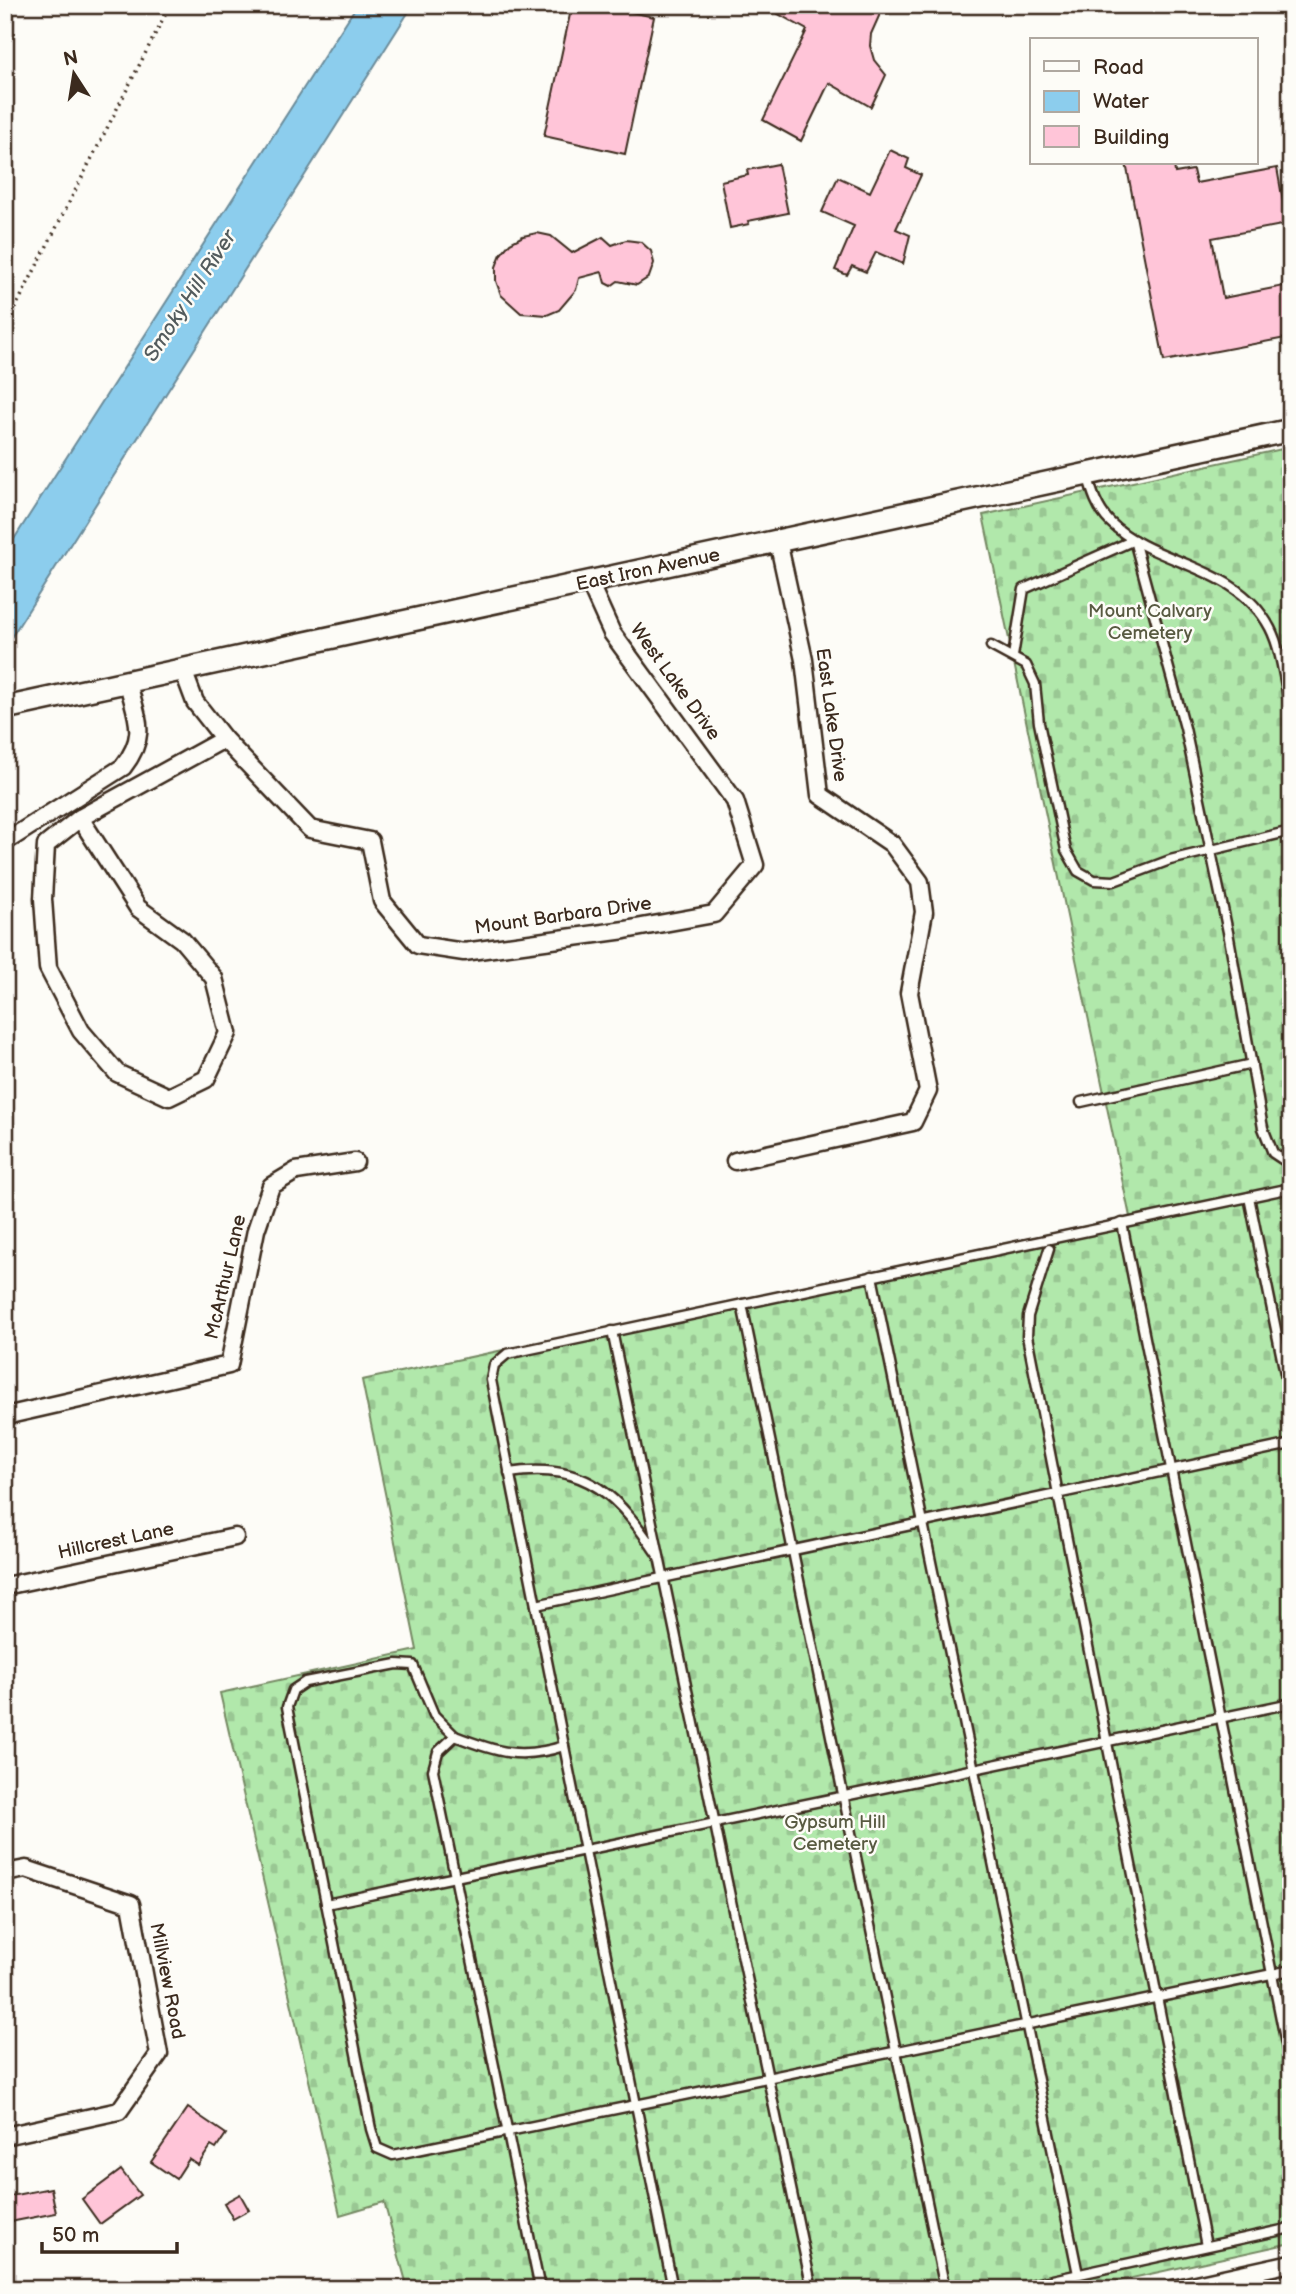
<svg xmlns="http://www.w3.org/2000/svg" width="1296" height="2294" font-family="'Balsamiq Sans',sans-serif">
  <defs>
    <pattern id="cemetery-stones" width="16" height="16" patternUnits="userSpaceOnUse" patternTransform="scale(1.75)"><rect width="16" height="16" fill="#b1e8ab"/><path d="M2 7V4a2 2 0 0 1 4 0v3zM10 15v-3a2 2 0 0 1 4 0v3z" fill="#99c793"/></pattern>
  </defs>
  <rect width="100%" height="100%" fill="#fdfcf7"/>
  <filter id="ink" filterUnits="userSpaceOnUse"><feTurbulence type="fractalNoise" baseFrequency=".0143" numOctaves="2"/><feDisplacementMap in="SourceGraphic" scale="14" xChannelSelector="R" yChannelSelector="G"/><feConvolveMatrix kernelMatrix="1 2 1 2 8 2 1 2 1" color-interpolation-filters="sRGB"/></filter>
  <g filter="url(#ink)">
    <polygon fill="url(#cemetery-stones)" stroke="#768964" stroke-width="2" points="1291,447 1291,2243 1082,2289 408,2289 384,2202 340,2215 220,1693 417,1650 362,1380 1130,1217 983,515"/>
    <polygon fill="#8ccded" stroke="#6c8c9a" stroke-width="2" points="357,5 413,5 5,647 5,553"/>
    <g fill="#ffc5d8" stroke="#3b2a1e" stroke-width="2">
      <polygon points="572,5 599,5 654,17 625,154 544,136"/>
      <polygon points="762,5 884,5 871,34 870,46 874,60 886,75 871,107 829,83 801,141 763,120 807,30"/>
      <polygon points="890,150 909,159 906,168 921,175 896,229 910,235 903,264 876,252 866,272 852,266 847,275 835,270 854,226 822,212 838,177 870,192"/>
      <polygon points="1126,163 1174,163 1175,173 1193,170 1196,183 1277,168 1287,224 1212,238 1223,298 1289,285 1291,337 1164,361"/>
      <polygon points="778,164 788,213 748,221 749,224 730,228 721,181 748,175 747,170"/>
      <polygon points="537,233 551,236 572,253 603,237 612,245 626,240 641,242 651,251 654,263 649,277 637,285 618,281 611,286 605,283 602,272 579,278 576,290 559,310 547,315 521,313 501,295 496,281 496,267 501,254 510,243 523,236"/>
      <polygon points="188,2108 226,2134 216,2149 211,2146 198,2165 189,2159 176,2179 151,2162"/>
      <polygon points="121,2170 140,2195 100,2224 82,2199"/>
      <polygon points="51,2188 56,2213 5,2223 5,2197"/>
      <polygon points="240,2194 249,2210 233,2219 224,2203"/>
    </g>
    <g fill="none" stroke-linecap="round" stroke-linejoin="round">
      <defs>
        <g id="lane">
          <path d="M1087 474C1092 492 1097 509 1110 522 1156 567 1236 563 1270 628 1282 651 1285 686 1291 712"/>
          <polyline points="991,646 1026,665 1035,684 1039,723 1066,850 1078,871 1094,880 1114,881 1170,860 1291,831"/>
          <polyline points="1013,656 1024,589 1134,540 1185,728 1228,932 1263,1128 1273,1153 1291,1165"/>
          <polyline points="1081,1102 1252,1064"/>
          <polyline points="1249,1197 1291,1403"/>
          <polyline points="1122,1223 1291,2069"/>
          <polyline points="1049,1249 1028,1316 1027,1336 1206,2246"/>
          <polyline points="872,1276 1078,2274"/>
          <polyline points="742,1304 945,2289"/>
          <polyline points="612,1331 812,2289"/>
          <path d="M509 1473C588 1461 619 1497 659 1557"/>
          <polyline points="536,1605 1291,1444"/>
          <polyline points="455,1736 434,1715 413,1665 397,1664 305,1682 293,1690 287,1707 371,2129 377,2148 393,2155 1291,1970"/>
          <polyline points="564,1746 673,2289"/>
          <polyline points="326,1904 1291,1703"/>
          <path d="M540 2289 433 1770 438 1752 455 1736C496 1752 520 1760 564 1746L491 1380 494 1365 507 1354 1291 1188"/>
          <polyline points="1011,2289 1291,2228"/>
        </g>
        <g id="street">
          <polyline points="183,670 195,702 224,739 310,829 370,841 382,901 418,945 464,952 625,930 714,914 755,865 735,801 612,633 589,582"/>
          <polygon points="80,818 138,908 182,940 214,978 228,1033 206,1079 169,1097 117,1073 81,1031 48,968 43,899 46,845"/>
          <polyline points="80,818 224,739"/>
          <path d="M5 842 123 767C148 735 137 719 128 683"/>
          <polyline points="735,1161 913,1122 928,1091 909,993 924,912 920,882 892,844 820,795 804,660 778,541"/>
          <polyline points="5,1416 229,1365 256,1230 271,1186 296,1171 355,1162"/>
          <polyline points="5,1586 235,1537"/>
          <polyline points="5,1873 26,1869 131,1904 159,2054 119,2111 5,2136"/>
          <polyline points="1173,2289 1291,2263"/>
        </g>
        <polyline id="secondary" points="5,708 1291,430"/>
      </defs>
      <use href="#lane" stroke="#3b2a1e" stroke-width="13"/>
      <use href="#street" stroke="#3b2a1e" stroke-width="21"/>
      <use href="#secondary" stroke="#3b2a1e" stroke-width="26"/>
      <polyline stroke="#3b2a1e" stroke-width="3.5" stroke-dasharray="2 5" stroke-linecap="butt" points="5,328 170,5"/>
      <use href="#lane" stroke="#fdfcf7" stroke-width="8"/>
      <use href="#street" stroke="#fdfcf7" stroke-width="16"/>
      <use href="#secondary" stroke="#fdfcf7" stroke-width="21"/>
    </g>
  </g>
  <g text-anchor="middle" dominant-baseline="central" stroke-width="5" stroke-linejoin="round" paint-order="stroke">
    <g font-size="19" fill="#3b2a1e" stroke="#fdfcf7">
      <text transform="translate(648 570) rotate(-12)">East Iron Avenue</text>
      <text transform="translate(675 682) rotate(54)">West Lake Drive</text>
      <text transform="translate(831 715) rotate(82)">East Lake Drive</text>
      <text transform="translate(563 916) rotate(-8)">Mount Barbara Drive</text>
      <text transform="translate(226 1277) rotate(-77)">McArthur Lane</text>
      <text transform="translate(116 1541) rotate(-12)">Hillcrest Lane</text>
      <text transform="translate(167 1981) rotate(79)">Millview Road</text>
    </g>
    <g font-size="19" fill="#585a41" stroke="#fdfcf7">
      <text x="1150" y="611">Mount Calvary<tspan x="1150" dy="22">Cemetery</tspan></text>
      <text x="835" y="1822">Gypsum Hill<tspan x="835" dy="22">Cemetery</tspan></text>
    </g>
    <g font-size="21" font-style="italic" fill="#535b5c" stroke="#fdfcf7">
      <text transform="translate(190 296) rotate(-57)">Smoky Hill River</text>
    </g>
  </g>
  <rect width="1296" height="2294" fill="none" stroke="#fdfcf7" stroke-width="28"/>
  <rect x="14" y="14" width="1268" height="2266" fill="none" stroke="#3b2a1e" stroke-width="2.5" filter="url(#ink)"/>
  <rect x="1030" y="38" width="228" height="126" fill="#fdfcf7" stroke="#afa8a0" stroke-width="2"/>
  <rect x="1044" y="61" width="35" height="10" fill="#fdfcf7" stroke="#afa8a0" stroke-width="2"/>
  <text x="1093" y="74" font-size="21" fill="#3b2a1e">Road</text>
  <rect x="1044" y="91" width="35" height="21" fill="#8ccded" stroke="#afa8a0" stroke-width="2"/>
  <text x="1093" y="108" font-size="21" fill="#3b2a1e">Water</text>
  <rect x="1044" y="126" width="35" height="21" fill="#ffc5d8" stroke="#afa8a0" stroke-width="2"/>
  <text x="1093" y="144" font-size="21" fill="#3b2a1e">Building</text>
  <g transform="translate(74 74) rotate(348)" stroke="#fdfcf7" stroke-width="5" paint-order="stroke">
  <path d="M0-5L12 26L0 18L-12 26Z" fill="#3b2a1e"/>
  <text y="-10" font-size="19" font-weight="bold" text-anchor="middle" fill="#3b2a1e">N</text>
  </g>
  <path d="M42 2242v10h135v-10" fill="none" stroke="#3b2a1e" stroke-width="3.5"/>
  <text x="52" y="2242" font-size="21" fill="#3b2a1e" stroke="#fdfcf7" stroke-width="5" paint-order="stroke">50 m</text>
</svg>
